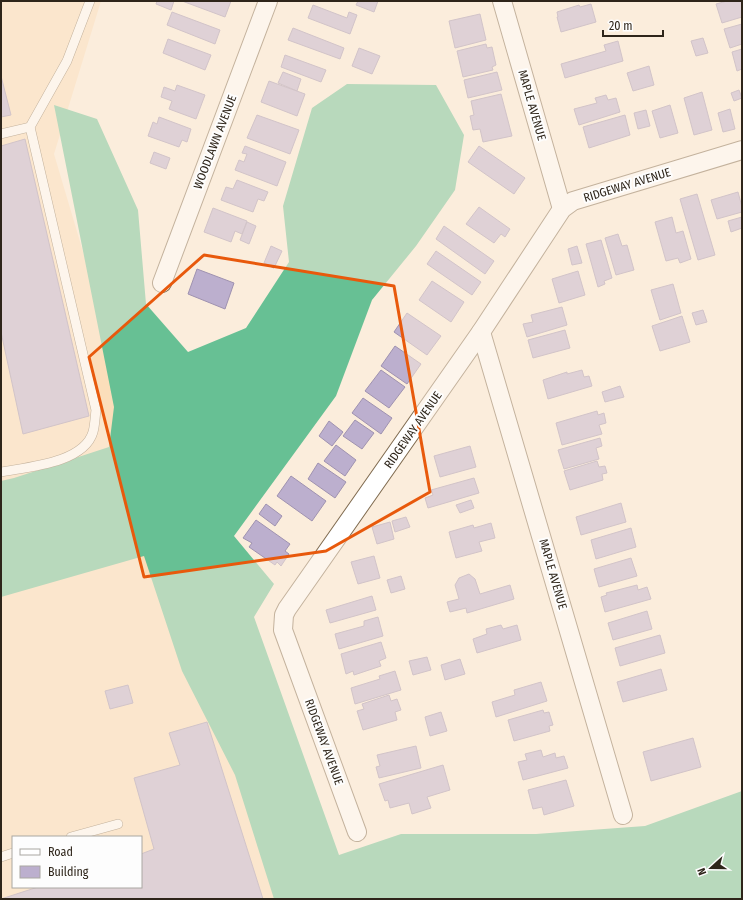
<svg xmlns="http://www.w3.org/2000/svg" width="743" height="900" font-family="'Fira Sans Condensed',sans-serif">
  <rect width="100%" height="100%" fill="#fbeddc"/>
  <path fill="#fbdeba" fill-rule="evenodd" d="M1 1H101L54 154 205 663 288 899H1ZM13 837H141V887H13Z"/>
  <polygon fill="#67c094" points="347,84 436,85 464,135 455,190 416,246 372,300 336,396 234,536 274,584 254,617 339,855 401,834 536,834 645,826 742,791 742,899 274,899 235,775 182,671 144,556 1,597 1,481 14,478 109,447 114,407 54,105 97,119 138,210 146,304 188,352 246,328 289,262 283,206 312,108"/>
  <g fill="#bcafce" stroke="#9f92b0">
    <polygon points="157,1 174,1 171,10 156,4"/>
    <polygon points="182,1 231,1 225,17"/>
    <polygon points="358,1 378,1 374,12 356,5"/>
    <polygon points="727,1 742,1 742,17 722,23 716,4"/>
    <polygon points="591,4 596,22 561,32 557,17 558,17 557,12 579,5 580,7"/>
    <polygon points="313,5 347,18 349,12 357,15 350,34 308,18"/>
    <polygon points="172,12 220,30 215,44 167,25"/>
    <polygon points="480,14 486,40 455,48 449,21"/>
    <polygon points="742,24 742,44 730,48 724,29"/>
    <polygon points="293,28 344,48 340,59 288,40"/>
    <polygon points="703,38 708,53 696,56 691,41"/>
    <polygon points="168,39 211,55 205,70 163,53"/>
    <polygon points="618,41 623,61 565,78 561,64 606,51 604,45"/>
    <polygon points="486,44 487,48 492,47 496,65 492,67 493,70 463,77 457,51"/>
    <polygon points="359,48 380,56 372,74 352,66"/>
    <polygon points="742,49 742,69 737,71 732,52"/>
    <polygon points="285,55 326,70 321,82 281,67"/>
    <polygon points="649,66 654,85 633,91 627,73"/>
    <polygon points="283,72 301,79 297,91 278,83"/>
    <polygon points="497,72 502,90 468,98 464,80"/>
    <polygon points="1,76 11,115 1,117"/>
    <polygon points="269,81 305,94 297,116 261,102"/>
    <polygon points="177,85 205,95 196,119 169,109 172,101 161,97 164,87 175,91"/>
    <polygon points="739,90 742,98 734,101 731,93"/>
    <polygon points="702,92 712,130 694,135 684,98"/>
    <polygon points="501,94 512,136 483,142 480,129 473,130 470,116 474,115 471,101"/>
    <polygon points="606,95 608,100 616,98 620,112 579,125 574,109 597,103 595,98"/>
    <polygon points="670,105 678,133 660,138 652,111"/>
    <polygon points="730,109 735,129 723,132 718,113"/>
    <polygon points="646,110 650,126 638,129 634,113"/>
    <polygon points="257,115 299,130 290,154 247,138"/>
    <polygon points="625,115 630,135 589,148 583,127"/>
    <polygon points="159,117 191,129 187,142 182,140 179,147 148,136 153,122 157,124"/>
    <polygon points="25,139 89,416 23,434 1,332 1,146"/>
    <polygon points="245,146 286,162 277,186 235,170 239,160 244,162 247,154 242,153"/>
    <polygon points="479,146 525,178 514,194 468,162"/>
    <polygon points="154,152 170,158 166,169 150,163"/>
    <polygon points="237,180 268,192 264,201 258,199 253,212 221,200 226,187 233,189"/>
    <polygon points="738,192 742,207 742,212 717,219 711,200"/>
    <polygon points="697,194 715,255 698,260 680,199"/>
    <polygon points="479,207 510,229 505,237 501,234 494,243 466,224"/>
    <polygon points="213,208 247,221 242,234 235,231 231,242 204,232"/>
    <polygon points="672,217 676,233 683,231 691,259 680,263 678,258 666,261 655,222"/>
    <polygon points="742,217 742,228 731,232 728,221"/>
    <polygon points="247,222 256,226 249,244 240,240"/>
    <polygon points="444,226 494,261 485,274 436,239"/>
    <polygon points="618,234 622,246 627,245 634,270 616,275 605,238"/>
    <polygon points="601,240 612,278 604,281 605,284 598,287 586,244"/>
    <polygon points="271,246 282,251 274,268 264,263"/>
    <polygon points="577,246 582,263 572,265 568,249"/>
    <polygon points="436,251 481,282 472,295 427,264"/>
    <polygon points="197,269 234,283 225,309 188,294"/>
    <polygon points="578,271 585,295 559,303 552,279"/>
    <polygon points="432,281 464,302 451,322 419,300"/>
    <polygon points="673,284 681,313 660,320 651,290"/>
    <polygon points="562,307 567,325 527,337 523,324 533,322 531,315"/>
    <polygon points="703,310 707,322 696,325 692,313"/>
    <polygon points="407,313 441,336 427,355 394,332"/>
    <polygon points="682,316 690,342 660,351 652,326"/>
    <polygon points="565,330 570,348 533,358 528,340"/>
    <polygon points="395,346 421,364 407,384 381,366"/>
    <polygon points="381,370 405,387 389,408 365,391"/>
    <polygon points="582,370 584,377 589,376 592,386 548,399 543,380 567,372 567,374"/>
    <polygon points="620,386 624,397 605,402 602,392"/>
    <polygon points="363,398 392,418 381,434 352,413"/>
    <polygon points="597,411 598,415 604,413 606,423 599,425 602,434 562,445 556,423"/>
    <polygon points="355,420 374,433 362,449 343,436"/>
    <polygon points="329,421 343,432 332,446 319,436"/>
    <polygon points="600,438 602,446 596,448 599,459 564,469 558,450"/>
    <polygon points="336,445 356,460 345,476 324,461"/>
    <polygon points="470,446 476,467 440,477 434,456"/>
    <polygon points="597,461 599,467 605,466 607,473 602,474 603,480 570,490 564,471"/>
    <polygon points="318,463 346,482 335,498 308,479"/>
    <polygon points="291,476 326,501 312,521 277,496"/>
    <polygon points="474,478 479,493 428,508 425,498 433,495 431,490"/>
    <polygon points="471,500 474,508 460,513 456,505"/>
    <polygon points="621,503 626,522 581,535 576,517"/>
    <polygon points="266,504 282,516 275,526 259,514"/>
    <polygon points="406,517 410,527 395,532 392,521"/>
    <polygon points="256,520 290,544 285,551 289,554 281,566 277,562 275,565 249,547 252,543 243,538"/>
    <polygon points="390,522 394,539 377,544 372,527"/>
    <polygon points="491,523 495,538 479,542 482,551 456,558 449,532 473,525 474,528"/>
    <polygon points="631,528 636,547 596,559 591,540"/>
    <polygon points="374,556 380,578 358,584 351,562"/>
    <polygon points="631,558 637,576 599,587 594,569"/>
    <polygon points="469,574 475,579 480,594 510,585 514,599 467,613 466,608 450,612 447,602 459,599 455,585 459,578"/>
    <polygon points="401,576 405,589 391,593 387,580"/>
    <polygon points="637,585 638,590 647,587 651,599 605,612 601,597 607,595 606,593"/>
    <polygon points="372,596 376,610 330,623 326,610"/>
    <polygon points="647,611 652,629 613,640 608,623"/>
    <polygon points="378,617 383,636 339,649 335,634 364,626 364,621"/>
    <polygon points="501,625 503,629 517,625 521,640 477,653 473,639 487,634 486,629"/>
    <polygon points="660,635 665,653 620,666 615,648"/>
    <polygon points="381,642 386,658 379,661 381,666 354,675 353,671 346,674 341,654"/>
    <polygon points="427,657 431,670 413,675 409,661"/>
    <polygon points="460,659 465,674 445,680 441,665"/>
    <polygon points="661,669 667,690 623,702 617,682"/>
    <polygon points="395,671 401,690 355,704 351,688 380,679 379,676"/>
    <polygon points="541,682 547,701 496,717 492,702 515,695 514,690"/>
    <polygon points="128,685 133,703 110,709 105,691"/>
    <polygon points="389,695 391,701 397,699 401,710 395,712 397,720 363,730 357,711 364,709 362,704"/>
    <polygon points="543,710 544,713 549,712 553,725 549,726 550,731 514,741 508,720"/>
    <polygon points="441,712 447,731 430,736 425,717"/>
    <polygon points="207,722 263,899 1,899 38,887 141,887 141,854 154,849 134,778 180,765 169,733"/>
    <polygon points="693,738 701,767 651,781 643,752"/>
    <polygon points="416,746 421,768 379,778 376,767 380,766 377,755"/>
    <polygon points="541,750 543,757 555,753 556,758 564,756 568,768 523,780 518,762 527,760 525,754"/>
    <polygon points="443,765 450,790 427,797 431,808 412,814 409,803 390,808 388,800 385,801 379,784"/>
    <polygon points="566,780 574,806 544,815 542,807 533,809 528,790"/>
  </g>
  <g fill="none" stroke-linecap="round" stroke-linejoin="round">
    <defs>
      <g id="lane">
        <polyline points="1,134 30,127"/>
        <path d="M1 472C28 467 84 463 93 432 95 425 95 417 96 410L30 127 67 61 90 1"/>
        <polyline points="71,837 118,824"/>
        <polyline points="1,857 13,853"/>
      </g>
      <g id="street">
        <polyline points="502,1 562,209"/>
        <polyline points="162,283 268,1"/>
        <polyline points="481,332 623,815"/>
        <polyline points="357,832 283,630 284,615 287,609 481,332 562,209 573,201 742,150"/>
      </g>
    </defs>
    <use href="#lane" stroke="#806c51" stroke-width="10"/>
    <use href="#street" stroke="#806c51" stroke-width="20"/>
    <use href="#lane" stroke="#fff" stroke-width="9"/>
    <use href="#street" stroke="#fff" stroke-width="18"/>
  </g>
  <path d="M0 0H743V900H0ZM204 255 394 286 430 492 326 551 144 577 89 357Z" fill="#fbeddc" fill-opacity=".55" fill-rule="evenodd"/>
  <path fill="none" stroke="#e8590c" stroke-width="3" stroke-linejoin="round" d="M204 255 394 286 430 492 326 551 144 577 89 357Z"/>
  <g text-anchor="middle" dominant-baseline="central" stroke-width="4" stroke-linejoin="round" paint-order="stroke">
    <g font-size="12" fill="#2e251a" stroke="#fdfdfd">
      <text transform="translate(532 105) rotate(74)">MAPLE AVENUE</text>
      <text transform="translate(215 142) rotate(-69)">WOODLAWN AVENUE</text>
      <text transform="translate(627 185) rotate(-17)">RIDGEWAY AVENUE</text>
      <text transform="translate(413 430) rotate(-55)">RIDGEWAY AVENUE</text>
      <text transform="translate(553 574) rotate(74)">MAPLE AVENUE</text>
      <text transform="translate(324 742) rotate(70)">RIDGEWAY AVENUE</text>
    </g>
  </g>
  <rect width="743" height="900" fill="none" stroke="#2e251a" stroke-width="4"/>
  <rect x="12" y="836" width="130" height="52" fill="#fdfdfd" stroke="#aaa7a2"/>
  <rect x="20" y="849" width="20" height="6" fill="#ffffff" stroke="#aaa7a2"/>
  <text x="48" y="856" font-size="12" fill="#2e251a">Road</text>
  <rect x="20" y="866" width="20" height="12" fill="#bcafce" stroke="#aaa7a2"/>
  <text x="48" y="876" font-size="12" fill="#2e251a">Building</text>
  <g transform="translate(711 868) rotate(249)" stroke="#fdfdfd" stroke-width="3" paint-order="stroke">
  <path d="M0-3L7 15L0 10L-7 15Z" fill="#2e251a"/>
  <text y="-6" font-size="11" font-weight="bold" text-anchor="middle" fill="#2e251a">N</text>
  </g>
  <path d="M603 30v6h60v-6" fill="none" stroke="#2e251a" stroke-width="2"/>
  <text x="609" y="30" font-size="12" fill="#2e251a" stroke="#fdfdfd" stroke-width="3" paint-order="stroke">20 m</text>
</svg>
